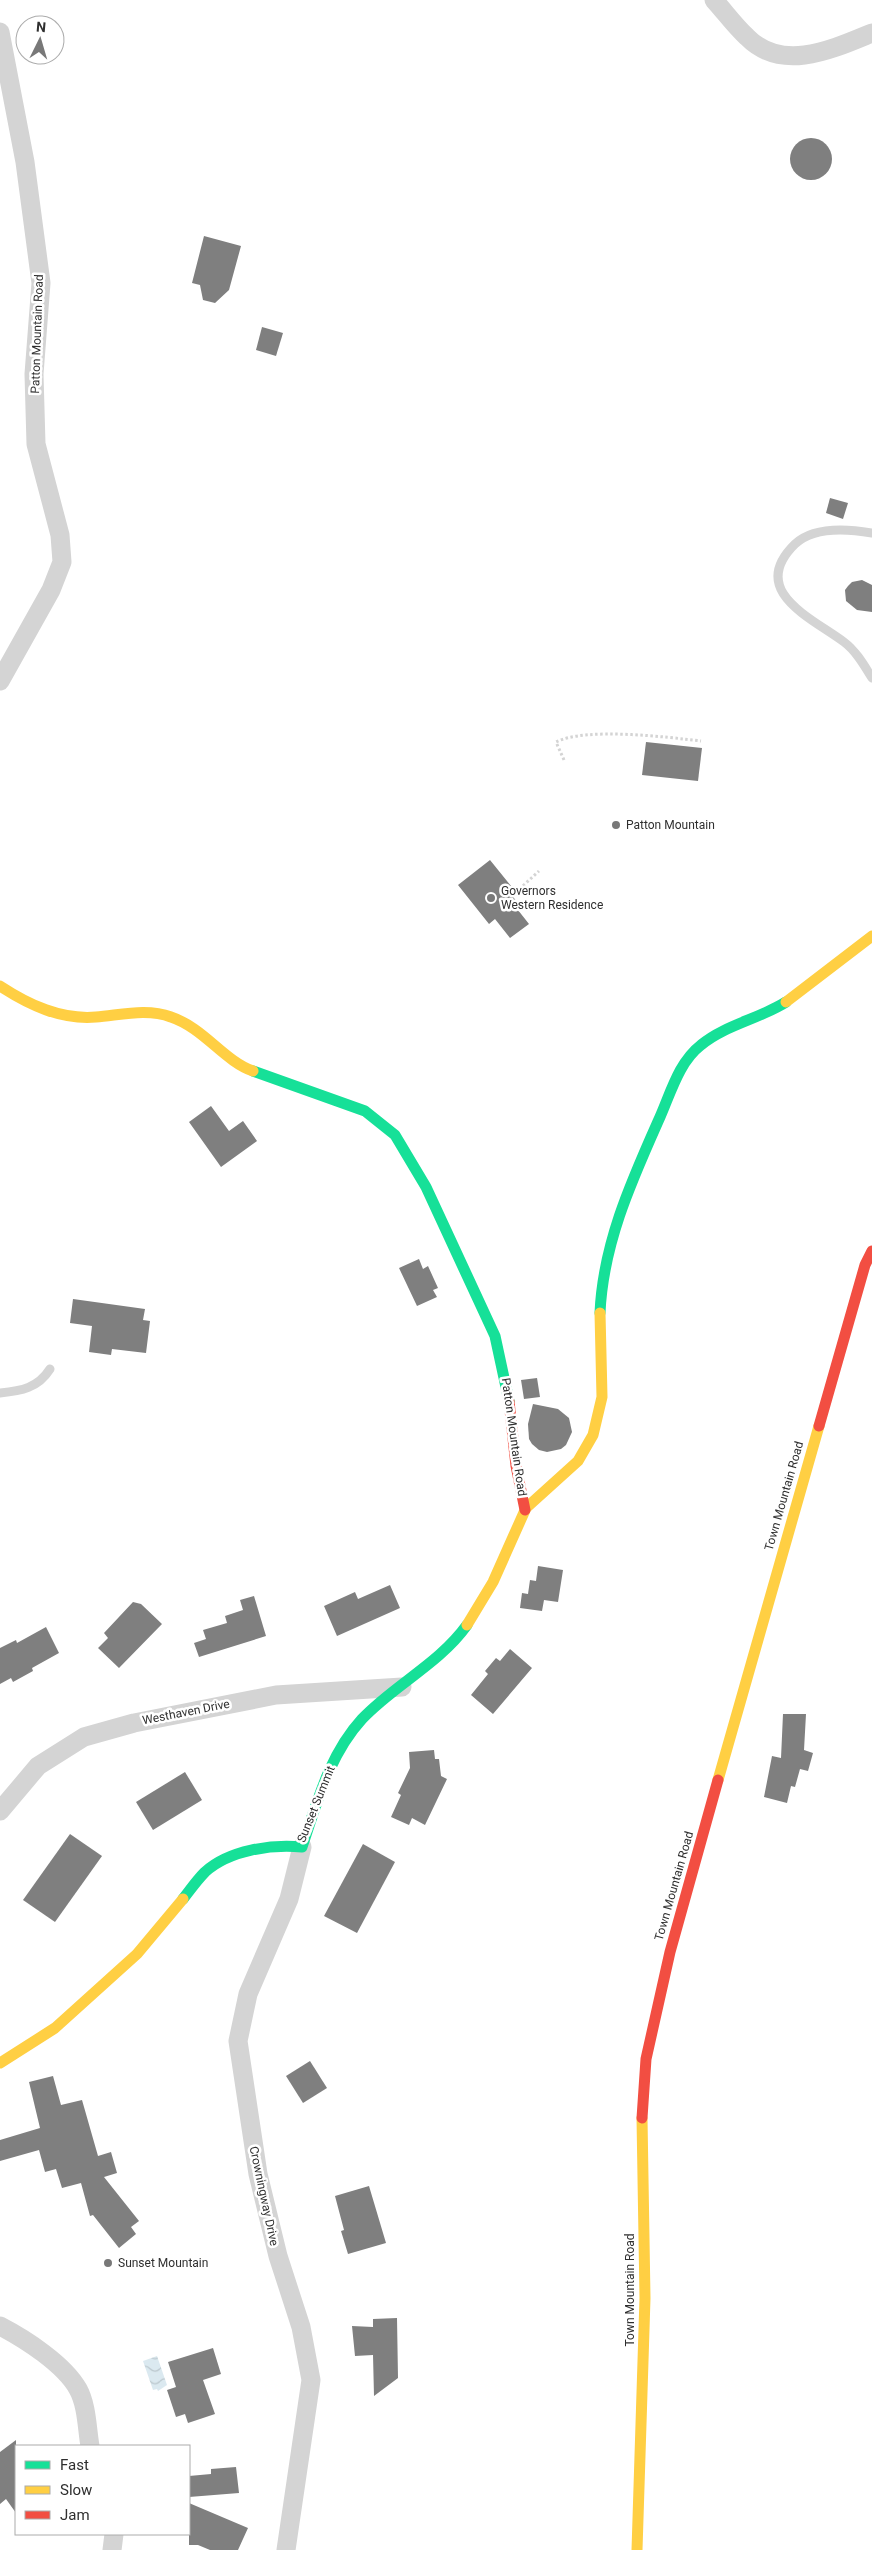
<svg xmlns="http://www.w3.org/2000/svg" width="872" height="2550" font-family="Roboto,sans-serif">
  <defs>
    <pattern id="water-waves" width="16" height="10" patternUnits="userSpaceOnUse" patternTransform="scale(1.25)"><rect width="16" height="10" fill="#dbe9f0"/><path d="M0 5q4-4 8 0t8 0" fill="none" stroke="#bcc8ce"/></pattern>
  </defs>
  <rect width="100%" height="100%" fill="#fff"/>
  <polygon fill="url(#water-waves)" points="157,2356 167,2385 158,2391 157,2389 153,2390 143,2361"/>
  <g fill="#7f7f7f">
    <circle cx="811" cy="159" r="21"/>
    <polygon points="204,236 241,246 229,290 215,303 203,300 200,285 192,283"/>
    <polygon points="262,327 283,333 276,356 256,350"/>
    <polygon points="830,498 848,503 843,519 826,513"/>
    <polygon points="862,580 872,585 872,612 857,610 846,601 845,590 848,586 852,582"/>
    <polygon points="646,742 702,748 698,781 642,775"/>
    <polygon points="490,860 511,886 507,889 517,902 514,905 529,924 510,938 495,919 489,924 458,885"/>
    <polygon points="211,1106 229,1131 243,1121 257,1141 221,1167 189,1122"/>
    <polygon points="419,1259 423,1269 428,1266 438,1288 433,1290 437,1297 417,1306 399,1268"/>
    <polygon points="73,1299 145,1309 143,1320 150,1321 146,1353 112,1349 111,1355 89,1352 92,1326 70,1323"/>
    <polygon points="537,1378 540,1397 524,1399 521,1380"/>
    <polygon points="533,1404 558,1409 569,1418 572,1432 566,1445 561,1449 547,1452 539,1450 532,1444 529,1439 528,1424"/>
    <polygon points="538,1566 563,1570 558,1602 544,1600 542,1611 520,1608 522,1593 528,1594 530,1580 536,1581"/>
    <polygon points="390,1585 400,1608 337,1636 324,1606 355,1592 358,1599"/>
    <polygon points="254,1596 266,1636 199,1657 194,1643 206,1639 203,1630 227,1623 225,1616 243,1610 240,1600"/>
    <polygon points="133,1602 141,1604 162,1624 119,1668 98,1648 108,1638 104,1633"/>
    <polygon points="46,1627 59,1653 32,1668 33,1671 13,1682 11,1678 0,1684 0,1648 16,1640 17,1643"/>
    <polygon points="510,1649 532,1668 493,1714 471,1695 488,1674 485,1671 496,1658 500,1661"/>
    <polygon points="783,1714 806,1714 804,1750 813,1753 808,1771 800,1769 795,1787 791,1786 787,1803 764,1797 772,1756 781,1758"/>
    <polygon points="434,1750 435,1759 439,1759 441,1776 447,1779 425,1825 412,1818 409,1825 391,1817 401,1795 398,1793 410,1768 409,1752"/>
    <polygon points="185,1772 202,1800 153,1830 136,1802"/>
    <polygon points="70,1834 102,1856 55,1922 23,1900"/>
    <polygon points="363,1844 395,1862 357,1933 324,1916"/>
    <polygon points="310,2061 327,2088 303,2103 286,2076"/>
    <polygon points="53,2076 61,2105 82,2100 98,2156 111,2152 117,2173 104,2177 139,2221 131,2227 136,2234 119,2248 93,2215 90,2216 81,2183 62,2188 56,2169 45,2172 39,2150 0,2161 0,2140 40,2128 29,2082"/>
    <polygon points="369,2186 386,2243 348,2254 341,2231 344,2230 335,2196"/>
    <polygon points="397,2318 398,2378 374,2396 373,2355 355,2356 352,2326 373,2327 373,2319"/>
    <polygon points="213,2348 221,2374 203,2380 215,2414 188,2423 185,2414 176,2417 167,2390 176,2387 168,2362"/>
    <polygon points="16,2440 16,2513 6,2499 0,2504 0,2452"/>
    <polygon points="236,2467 239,2493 189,2497 189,2476 211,2474 211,2469"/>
    <polygon points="189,2503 248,2528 238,2550 210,2550 198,2545 189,2545"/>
  </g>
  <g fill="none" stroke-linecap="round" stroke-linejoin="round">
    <g stroke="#d4d4d4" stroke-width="3" stroke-dasharray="2.5 2.5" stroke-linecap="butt">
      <path d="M564 760 556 742C585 727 667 737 701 741"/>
      <polyline points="512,896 539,871"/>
    </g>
    <g stroke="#d4d4d4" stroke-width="9">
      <path d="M872 533C849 529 814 526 795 544 747 591 812 618 844 642 856 651 864 665 872 678"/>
      <path d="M0 1393C21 1391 38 1388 50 1369"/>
    </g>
    <g stroke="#d4d4d4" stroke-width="19">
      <path d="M714 0C725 12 735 26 747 37 782 73 833 49 872 33"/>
      <polyline points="0,32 25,162 41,283 34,374 36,444 60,535 62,562 51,590 0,681"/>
      <polyline points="0,1811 38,1766 84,1737 134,1723 276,1695 402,1687"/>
      <path d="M0 2326C25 2339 64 2364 78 2389 87 2405 87 2429 90 2446"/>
      <polyline points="112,2550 114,2534"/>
      <polyline points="286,2550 311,2380 301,2327 278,2256 258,2174 238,2041 248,1994 289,1899 302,1847"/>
    </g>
    <g stroke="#16e098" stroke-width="11">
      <polyline points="253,1071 365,1111 395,1135 426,1187 495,1336 509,1401"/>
      <path d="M600 1313C603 1243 632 1180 660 1117 671 1092 679 1062 701 1045 725 1025 759 1019 786 1002"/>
      <path d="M183 1899C190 1890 197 1880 205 1872 229 1850 272 1844 302 1847 317 1803 329 1755 362 1719 394 1685 439 1664 467 1625"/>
    </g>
    <g stroke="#ffcf43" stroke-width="11">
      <path d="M0 986C29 1005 61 1020 96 1017 121 1015 147 1008 171 1017 204 1028 224 1061 253 1071"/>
      <polyline points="786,1002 872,936"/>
      <polyline points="467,1625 493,1582 526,1508 578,1461 593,1435 602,1397 600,1313"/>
      <polyline points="718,1780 819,1426"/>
      <polyline points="0,2063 55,2028 137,1954 183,1899"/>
      <polyline points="637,2550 645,2298 642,2118"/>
    </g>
    <g stroke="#f24e42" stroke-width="11">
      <polyline points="509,1401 516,1466 525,1510"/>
      <polyline points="819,1426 865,1265 872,1251"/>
      <polyline points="642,2118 646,2059 670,1952 718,1780"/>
    </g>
  </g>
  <g fill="#787878" stroke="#fff" stroke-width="2">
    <circle cx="616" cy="825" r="5"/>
    <circle cx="491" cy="898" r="5"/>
    <circle cx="108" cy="2263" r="5"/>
  </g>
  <g text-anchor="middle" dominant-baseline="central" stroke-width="5" stroke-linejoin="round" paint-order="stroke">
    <g font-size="12" fill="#2f2f2f" stroke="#fff">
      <text transform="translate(37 334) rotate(-88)">Patton Mountain Road</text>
      <text transform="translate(514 1437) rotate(82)">Patton Mountain Road</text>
      <text transform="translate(784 1496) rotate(-74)">Town Mountain Road</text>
      <text transform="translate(186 1712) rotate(-11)">Westhaven Drive</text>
      <text transform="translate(316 1804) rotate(-68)">Sunset Summit</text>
      <text transform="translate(674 1886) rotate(-74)">Town Mountain Road</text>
      <text transform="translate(264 2196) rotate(78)">Crowningway Drive</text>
      <text transform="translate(630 2290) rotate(-90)">Town Mountain Road</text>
    </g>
    <g font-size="12" fill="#2f2f2f" stroke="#fff" text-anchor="start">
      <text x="626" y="825">Patton Mountain</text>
      <text x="501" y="891">Governors<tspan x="501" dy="14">Western Residence</tspan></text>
      <text x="118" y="2263">Sunset Mountain</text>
    </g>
  </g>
  <rect x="15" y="2445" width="175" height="90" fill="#ffffff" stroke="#acacac"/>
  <rect x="25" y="2461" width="25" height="8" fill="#16e098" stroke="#acacac"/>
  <text x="60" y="2470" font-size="15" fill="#2f2f2f">Fast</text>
  <rect x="25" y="2486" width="25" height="8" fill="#ffcf43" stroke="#acacac"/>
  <text x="60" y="2495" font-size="15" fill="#2f2f2f">Slow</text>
  <rect x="25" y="2511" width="25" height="8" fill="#f24e42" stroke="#acacac"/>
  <text x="60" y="2520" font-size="15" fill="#2f2f2f">Jam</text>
  <g transform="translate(40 40) rotate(5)"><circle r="24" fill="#ffffff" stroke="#acacac"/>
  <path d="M0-4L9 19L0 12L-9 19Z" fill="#787878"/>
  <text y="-8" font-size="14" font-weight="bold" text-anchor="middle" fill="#2f2f2f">N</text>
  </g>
</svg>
